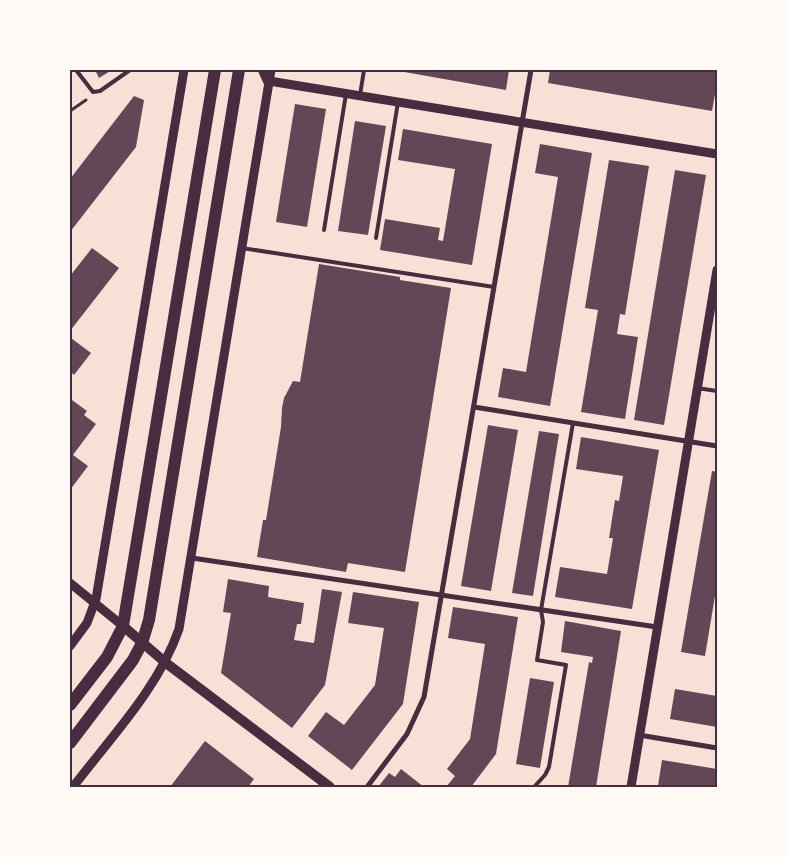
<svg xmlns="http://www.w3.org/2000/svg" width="787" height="857" font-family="'Fira Sans',sans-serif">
  <rect width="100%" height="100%" fill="#f7e1d7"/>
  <g fill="#644757">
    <polygon points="95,70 112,70 99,78"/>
    <polygon points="393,70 509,70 506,90"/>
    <polygon points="550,70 717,70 717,83 712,111 548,83"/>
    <polygon points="134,96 144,100 136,147 70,232 70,179"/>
    <polygon points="295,104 326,109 307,227 276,222"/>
    <polygon points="355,121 386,126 368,235 338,231"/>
    <polygon points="403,129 492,144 472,265 380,250 385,219 440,228 438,240 443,241 455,169 398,160"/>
    <polygon points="540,144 592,153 550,406 498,397 503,368 526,372 558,177 535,173"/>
    <polygon points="609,160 649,166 625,315 620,314 617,334 638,337 625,419 581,412 598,310 585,308"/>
    <polygon points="675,170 706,175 664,425 634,420"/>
    <polygon points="92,248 119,268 70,331 70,276"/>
    <polygon points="319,264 400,277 400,280 451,288 405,572 348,563 346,572 257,557 263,520 266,520 281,427 282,408 284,398 293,381 300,382"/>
    <polygon points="71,338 91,353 74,375 70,371"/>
    <polygon points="72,400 87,411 84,415 96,424 73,455 88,466 70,490 70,402"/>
    <polygon points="488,425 518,430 491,591 461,586"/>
    <polygon points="539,431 559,434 533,596 512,593"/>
    <polygon points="581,437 659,450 632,609 555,597 560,567 607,574 613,538 609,538 615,500 619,501 623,476 576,469"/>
    <polygon points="712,471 717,472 717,584 705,656 681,652"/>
    <polygon points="228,579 269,586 268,597 304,603 301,624 297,624 294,640 314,643 322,589 342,592 325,685 292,728 221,673 231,613 223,612"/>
    <polygon points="353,592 419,602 403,704 352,770 308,736 326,712 344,725 375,685 384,628 348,623"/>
    <polygon points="453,607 518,617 496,754 471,787 446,787 455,776 447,769 470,739 485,644 448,638"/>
    <polygon points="565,621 621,631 596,787 568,787 589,662 592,663 593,657 561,652"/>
    <polygon points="530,678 554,682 540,768 516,764"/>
    <polygon points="675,689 717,696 717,727 670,719"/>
    <polygon points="205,741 254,779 248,787 170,787"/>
    <polygon points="662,760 717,769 717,787 658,786"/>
    <polygon points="401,769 424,787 378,787 389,773 395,777"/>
  </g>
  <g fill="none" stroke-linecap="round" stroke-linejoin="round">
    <polyline stroke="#4a2c40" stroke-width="3" points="70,111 86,100"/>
    <g stroke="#4a2c40" stroke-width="4">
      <polyline points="76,70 93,92 100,91 130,70"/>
      <polyline points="360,95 364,70"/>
      <polyline points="324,230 346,94"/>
      <polyline points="376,238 398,102"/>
      <polyline points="242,248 494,287"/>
      <polyline points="697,388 717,391"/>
      <polyline points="534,787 545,775 549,767 566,665 537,660 543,622 541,610 573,423"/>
    </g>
    <g stroke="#4a2c40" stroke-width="5">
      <polyline points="474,407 717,446"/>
      <polyline points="192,558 657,627"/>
      <polyline points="639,735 717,748"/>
      <polyline points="367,787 407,734 424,697 531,70"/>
    </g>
    <g stroke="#4a2c40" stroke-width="9">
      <polyline points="269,81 717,154"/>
      <polyline points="70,583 123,626"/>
      <polyline points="70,646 87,623 96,599 184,70"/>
      <path d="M73 787C111 737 158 689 179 629L271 70"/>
      <polyline points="631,787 717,270"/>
    </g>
    <polyline stroke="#4a2c40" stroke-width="10" points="123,626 166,663 330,787"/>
    <g stroke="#4a2c40" stroke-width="12">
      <polyline points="264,70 269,81"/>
      <polyline points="70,705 107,657 123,626 215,70"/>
      <polyline points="70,743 133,660 142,643 149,620 239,70"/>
    </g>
  </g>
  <rect width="787" height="857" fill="none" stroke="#fffaf5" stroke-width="142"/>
  <rect x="71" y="71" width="645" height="715" fill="none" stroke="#4a2c40" stroke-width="2"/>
</svg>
